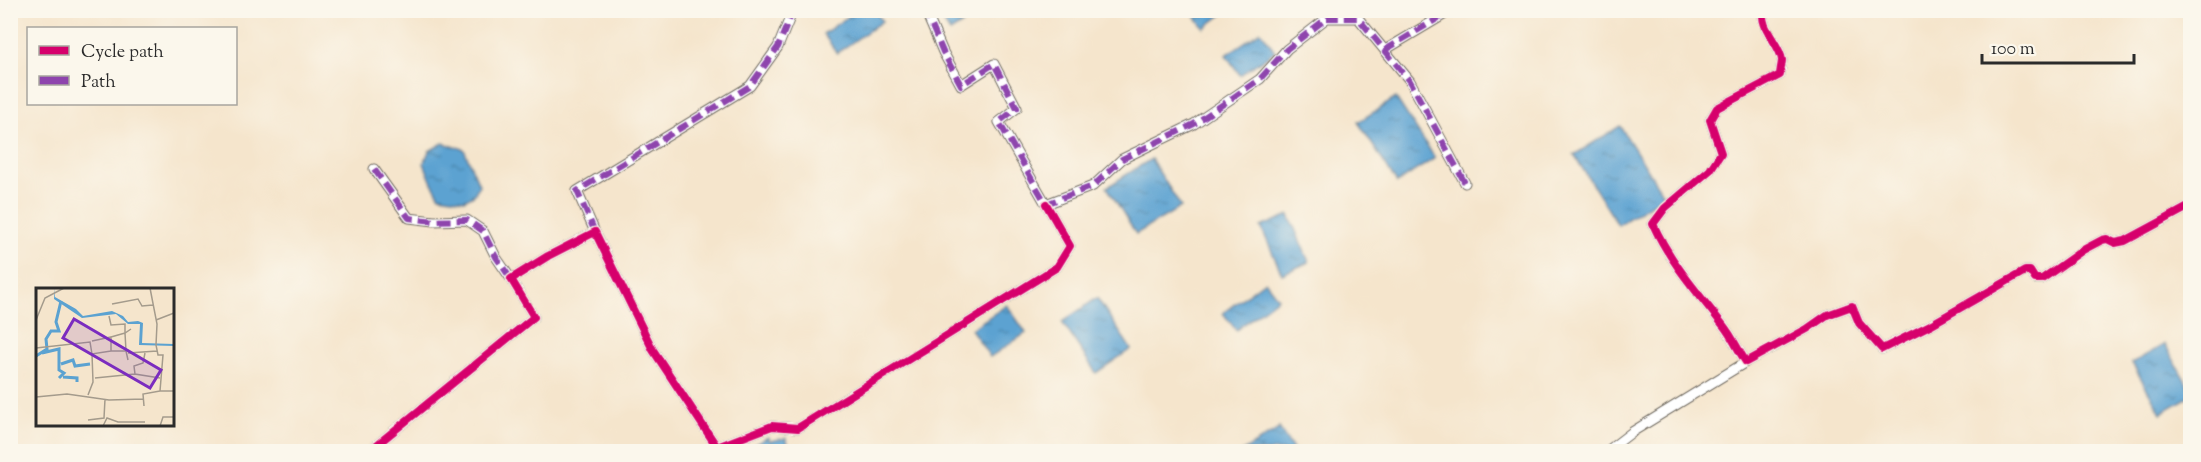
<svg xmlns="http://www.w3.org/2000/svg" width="2201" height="462" font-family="'Sorts Mill Goudy',serif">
  <defs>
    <pattern id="water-ripples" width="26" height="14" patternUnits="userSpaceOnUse" patternTransform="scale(1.5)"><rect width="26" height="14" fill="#5ba2d1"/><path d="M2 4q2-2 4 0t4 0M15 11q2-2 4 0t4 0" fill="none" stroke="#4b84aa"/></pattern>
  </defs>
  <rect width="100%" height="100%" fill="#fbf7ec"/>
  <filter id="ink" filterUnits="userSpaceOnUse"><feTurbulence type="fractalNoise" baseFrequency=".0167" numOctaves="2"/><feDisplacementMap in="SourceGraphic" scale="12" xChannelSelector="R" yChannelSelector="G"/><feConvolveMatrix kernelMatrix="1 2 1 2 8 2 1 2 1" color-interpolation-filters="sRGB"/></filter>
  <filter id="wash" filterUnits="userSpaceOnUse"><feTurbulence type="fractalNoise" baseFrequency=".008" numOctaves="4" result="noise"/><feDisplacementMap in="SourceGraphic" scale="24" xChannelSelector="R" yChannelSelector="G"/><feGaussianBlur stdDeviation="1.35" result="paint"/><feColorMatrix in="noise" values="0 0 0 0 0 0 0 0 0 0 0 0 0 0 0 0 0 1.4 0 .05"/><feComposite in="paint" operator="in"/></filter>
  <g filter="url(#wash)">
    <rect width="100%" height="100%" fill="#f5e5cc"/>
    <g fill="url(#water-ripples)" stroke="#43667e" stroke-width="1.5">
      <polygon points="856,11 875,11 882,21 837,53 823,34"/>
      <polygon points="936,11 972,11 975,16 950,32"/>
      <polygon points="1191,11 1227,11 1204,28"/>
      <polygon points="1261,31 1275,51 1240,75 1226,55"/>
      <polygon points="1396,98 1435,158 1397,183 1358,122"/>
      <polygon points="1620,126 1664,196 1618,225 1574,155"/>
      <polygon points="443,143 464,149 479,185 474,195 464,200 440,196 432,183 424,163 429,151"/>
      <polygon points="1151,159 1181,207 1136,234 1107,187"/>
      <polygon points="1289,215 1309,262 1282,274 1261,227"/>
      <polygon points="1265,281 1278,298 1236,330 1223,313"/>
      <polygon points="1097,298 1131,349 1096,373 1062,322"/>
      <polygon points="1007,305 1026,333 990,357 971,329"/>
      <polygon points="2165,344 2190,389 2190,396 2161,413 2132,363"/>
      <polygon points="1279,428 1294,451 1243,451 1279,429"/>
      <polygon points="768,437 770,441 786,438 791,451 743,451"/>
    </g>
  </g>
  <g filter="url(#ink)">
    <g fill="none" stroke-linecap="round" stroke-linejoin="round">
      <defs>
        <g id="street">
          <polyline points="925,10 943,52 961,85 994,64 1017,108 999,122 1046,204 1093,186 1122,159 1194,124 1260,79 1287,49 1327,18 1358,18 1410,81 1465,183"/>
          <path d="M1764 10C1758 27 1780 43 1782 60 1782 64 1780 70 1780 75L1717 108 1710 120 1721 153 1710 170 1665 208 1653 224C1670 262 1698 293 1723 325 1732 336 1738 350 1746 362L1807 329 1827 315 1852 306 1859 323 1882 349 1930 325 2025 271H2030L2035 279H2042L2083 250 2102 240 2107 239 2115 243 2125 241 2190 206"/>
          <polyline points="1385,50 1452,10"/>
          <polyline points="374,169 409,218 434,221 467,220 483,231 496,257 511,279"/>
          <polyline points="595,232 577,191 750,86 778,47 793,10"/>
          <polyline points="368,452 534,317 511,279 548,256 595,232 653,350 717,447 772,426 798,428 1057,267 1070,246 1046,204"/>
          <polyline points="1606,452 1632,432 1746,362"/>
        </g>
      </defs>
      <use href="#street" stroke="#726c63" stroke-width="11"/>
      <use href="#street" stroke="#fff" stroke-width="9"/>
      <g stroke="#8e44ad" stroke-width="6" stroke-dasharray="12 6" stroke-linecap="butt">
        <polyline points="925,10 943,52 961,85 994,64 1017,108 999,122 1046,204 1093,186 1122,159 1194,124 1260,79 1287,49 1327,18 1358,18 1410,81 1465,183"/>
        <polyline points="1385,50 1452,10"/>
        <polyline points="374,169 409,218 434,221 467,220 483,231 496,257 511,279"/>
        <polyline points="595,232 577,191 750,86 778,47 793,10"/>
      </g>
      <defs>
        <g id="cycleway">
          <path d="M1764 10C1758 27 1780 43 1782 60 1782 64 1780 70 1780 75L1717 108 1710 120 1721 153 1710 170 1665 208 1653 224C1670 262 1698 293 1723 325 1732 336 1738 350 1746 362L1807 329 1827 315 1852 306 1859 323 1882 349 1930 325 2025 271H2030L2035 279H2042L2083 250 2102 240 2107 239 2115 243 2125 241 2190 206"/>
          <polyline points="368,452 534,317 511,279 548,256 595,232 653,350 717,447 772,426 798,428 1057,267 1070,246 1046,204"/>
        </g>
      </defs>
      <use href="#cycleway" stroke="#fbf7ec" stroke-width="11"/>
      <use href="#cycleway" stroke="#d6006c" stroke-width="8"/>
    </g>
  </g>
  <g transform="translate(36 288)">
    <rect width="138" height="138" fill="#f5e5cc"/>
    <path d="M19 0V9L40 21 47 28 76 23 87 28 92 34 102 33 107 35 106 55 138 56V58L103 57 104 36H92L80 26 46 30 18 11Z" fill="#5ba2d1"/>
    <path fill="none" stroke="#5ba2d1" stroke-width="3" d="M6 65 23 61V82L28 85 23 90M0 68 11 61 10 51 15 43H23L20 34 25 13M25 76 37 72 39 78 54 76M27 89 41 90V94"/>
    <path fill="none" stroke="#a49b8c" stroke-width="1.5" d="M114 0 121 36 120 57 122 67H127L124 103H138M76 16 102 11 106 18 117 17M73 28 75 37 89 36V45L95 41M0 32 9 10 28 0M120 32 138 25M75 49 89 45 90 63M56 53 75 49V63H90L92 72M0 60 54 54 56 66 75 63M92 65 121 63M109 65 107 75 98 78 99 86 124 90M59 90 99 86M52 107 57 94 56 66M0 109 31 106 73 112 108 111M108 118 107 106 124 103M52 132 68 130 69 111M67 138 71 130 82 134H109M124 138 127 129H138"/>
    <path fill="#7b2cbf" fill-opacity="0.15" stroke="#7b2cbf" stroke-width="3" d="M38 31 125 82 114 100 27 50Z"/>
    <rect width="138" height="138" fill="none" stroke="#2b2b2b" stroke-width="3"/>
  </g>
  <rect width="2201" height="462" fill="none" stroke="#fbf7ec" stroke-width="36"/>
  <rect x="27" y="27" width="210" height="78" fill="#fbf7ec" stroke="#a8a59f" stroke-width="1.5"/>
  <rect x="39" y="46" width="30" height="9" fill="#d6006c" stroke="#a8a59f" stroke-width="1.5"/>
  <text x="81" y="57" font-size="18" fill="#2b2b2b">Cycle path</text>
  <rect x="39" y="76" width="30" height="9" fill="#8e44ad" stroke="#a8a59f" stroke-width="1.5"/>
  <text x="81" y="87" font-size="18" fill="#2b2b2b">Path</text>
  <path d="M1982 54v9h152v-9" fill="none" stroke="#2b2b2b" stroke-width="3"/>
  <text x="1991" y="54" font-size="18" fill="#2b2b2b" stroke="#fbf7ec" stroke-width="4.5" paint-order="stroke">100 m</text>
</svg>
